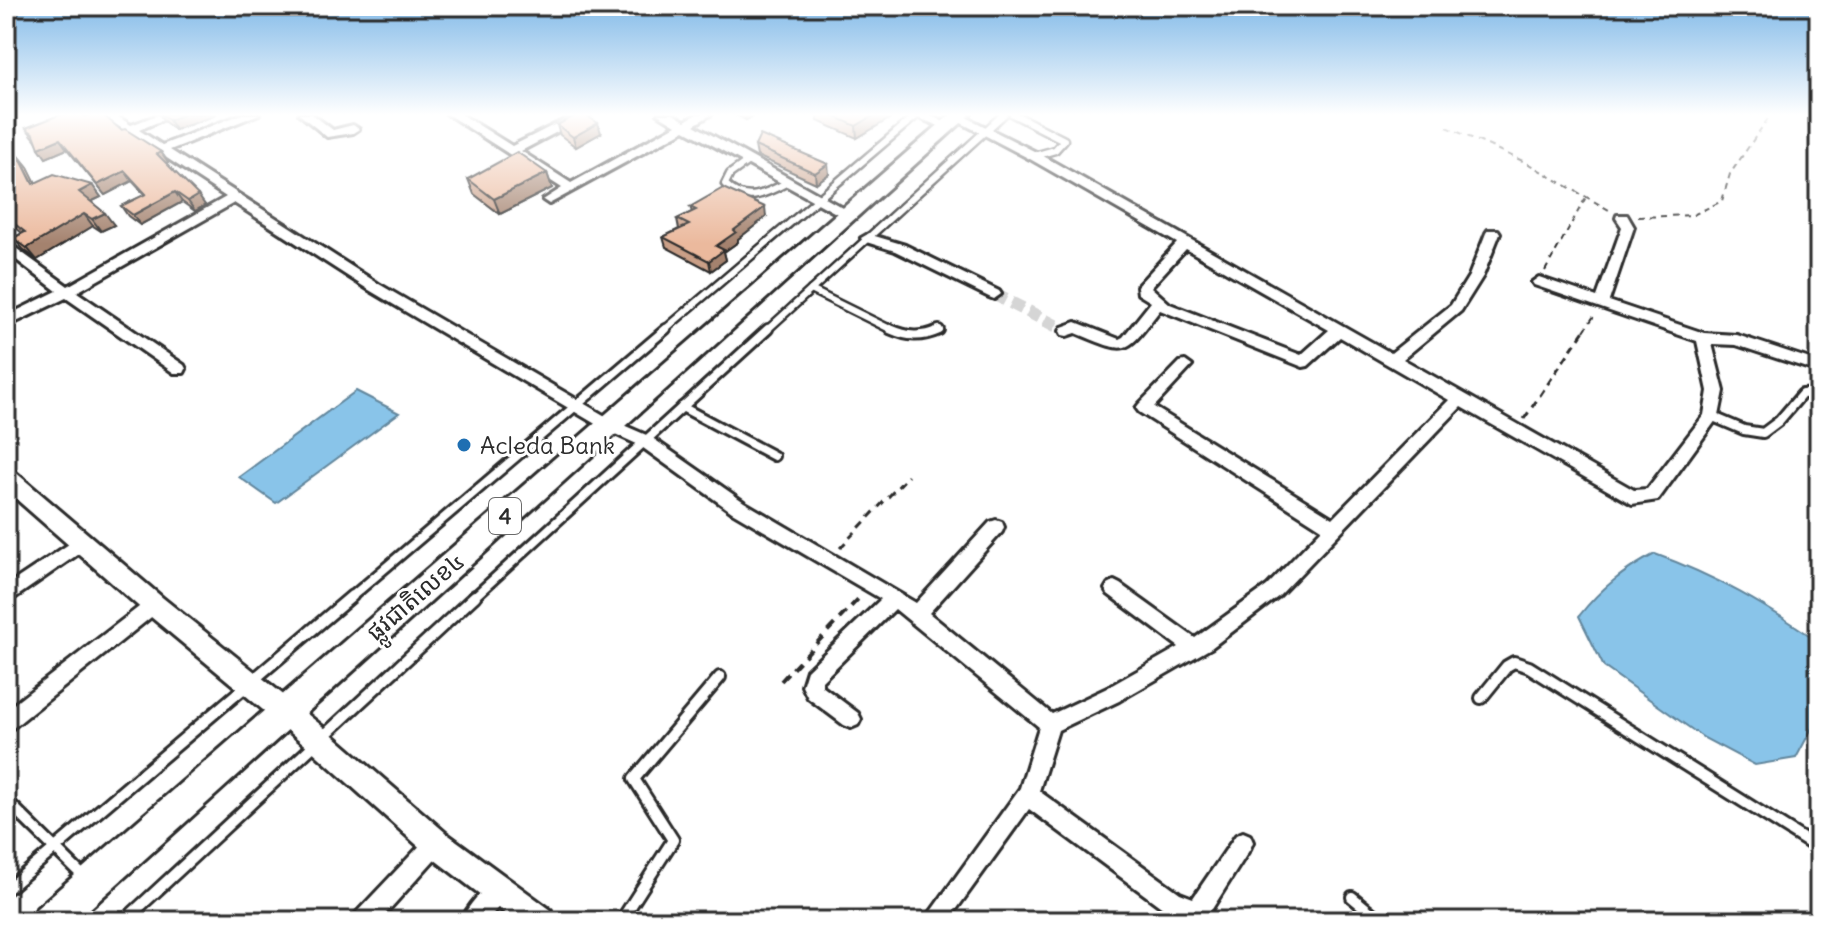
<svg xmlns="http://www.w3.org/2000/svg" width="1825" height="927" font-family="Delius,'Noto Sans Khmer',sans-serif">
  <rect width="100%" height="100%" fill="#fff"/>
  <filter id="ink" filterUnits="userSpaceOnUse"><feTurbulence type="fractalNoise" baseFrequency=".0125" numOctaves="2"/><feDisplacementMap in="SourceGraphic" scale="16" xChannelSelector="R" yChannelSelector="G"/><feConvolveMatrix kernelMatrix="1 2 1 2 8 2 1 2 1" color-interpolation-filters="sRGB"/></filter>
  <g filter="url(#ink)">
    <g fill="#89c4e9" stroke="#63879d" stroke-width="2">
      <polygon points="356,391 399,413 276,503 239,477"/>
      <path d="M1655 554C1716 576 1766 605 1819 642V715L1796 758 1755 765 1704 738 1604 667 1579 616C1601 588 1624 570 1655 554Z"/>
    </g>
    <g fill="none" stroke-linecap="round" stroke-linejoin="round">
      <polyline stroke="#d5d5d5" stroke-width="13" stroke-dasharray="13 6" stroke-linecap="butt" points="994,294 1066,331"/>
      <polyline stroke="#d5d5d5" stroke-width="16" stroke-dasharray="16 8" stroke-linecap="butt" points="1063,329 1067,331"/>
      <defs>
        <g id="service-far2">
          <polyline points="1013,114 1064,140 1055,150 1034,156"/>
          <path d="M748 161 730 174 725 184C745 205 765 194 788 182"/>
          <polyline points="811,290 894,331"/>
          <polyline points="663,331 918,114"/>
          <polyline points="766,331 1004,114"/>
        </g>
        <g id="service-far1">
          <path d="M890 329C908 337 921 338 939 330"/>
          <polyline points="682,407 774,456"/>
          <polyline points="1711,416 1744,430 1763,433 1779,421 1802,394 1819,393"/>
          <polyline points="350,598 666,329"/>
          <polyline points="473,598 768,329"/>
        </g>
        <g id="service">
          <polyline points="1481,698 1507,666 1514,662 1529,667 1819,849"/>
          <polyline points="6,800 85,878"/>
          <polyline points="6,890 352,596"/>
          <polyline points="1352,897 1381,921"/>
          <polyline points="124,921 475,596"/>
          <polyline points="621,921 673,840 634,779 720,677"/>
        </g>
        <g id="minor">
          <path d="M100 114H114L131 125 160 114H176L139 130 162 145 242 114H259L170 150 379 284 614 421 651 437 744 502 916 603 990 522 996 520 1002 522 1004 527 1002 532 929 613 1052 714 1105 689 1179 647 1108 594 1105 589 1108 584 1114 581 1120 584 1195 638 1267 586 1322 529 1139 412 1136 408 1139 404 1180 362 1185 361 1192 366 1154 407 1333 518 1449 400 1340 337 1308 366 1303 367 1160 310C1124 356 1130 355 1076 333L1067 336 1062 335 1060 331 1062 327 1076 322 1119 339 1123 337 1151 302 1138 294 1137 286 1177 243 1030 159 954 119V115H962L1038 153 1391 353 1451 305 1469 276 1486 233 1488 230H1498L1500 233 1483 276 1461 311 1403 359 1634 490 1647 489 1704 415 1708 391 1697 341 1534 285 1532 282 1539 277 1597 297 1622 227 1616 218 1617 215H1627L1634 227 1609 301 1704 333 1737 335 1819 362V372L1736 345 1712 344 1724 391 1719 416 1658 500 1632 504 1461 407 1279 596 1211 648 1119 701 1058 730 1039 791 1180 893 1193 898 1236 835 1243 832 1250 835 1253 842 1250 849 1207 917 1187 920 1164 909 1029 809 948 921H924L1020 788 1039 727 895 609 822 681V686L858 713 861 719 858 725 851 728 844 725 808 698 802 686 807 670 881 599 732 512 639 445 604 429 369 290 234 203 77 292 184 365 186 369 184 373H174L66 298 6 327V316L57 291 6 252V241L68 286 226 197ZM1186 249 1329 330 1301 355 1170 304 1151 287Z"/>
          <polygon points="299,114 312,114 333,130 353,125 359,129 353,133 327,137"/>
          <polygon points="447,114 461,114 512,146 576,114 591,114 521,151 571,183 676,125 658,114 673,114 685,121 697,114 712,114 694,125 854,214 848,218 843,217 685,130 549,204 543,200 562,188"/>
          <polygon points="909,114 926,114 954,126 944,128"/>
          <polygon points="868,234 905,245 999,291 1001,294 994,299 989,297 895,251 863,241 861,238"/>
          <polygon points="81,536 87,538 90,543 87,548 6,604 6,586"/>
          <polygon points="154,597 160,600 163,605 160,610 13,728 6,731 6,710 148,600"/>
          <polygon points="436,833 443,836 446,843 443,850 379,921 353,921 356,913 429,836"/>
          <path d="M498 880 506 883 509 891 506 899 486 921H461C467 907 484 886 498 880Z"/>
        </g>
        <polygon id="secondary" points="6,468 14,471 163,598 327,730 446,833 551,910 555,921 515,921 426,853 309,748 145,612 6,490"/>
        <polygon id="trunk" points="951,114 971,114 76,921 32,921 37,908"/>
      </defs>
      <use href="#service-far2" stroke="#2b2b2b" stroke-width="11"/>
      <use href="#service-far1" stroke="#2b2b2b" stroke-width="14"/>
      <use href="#service" stroke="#2b2b2b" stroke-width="16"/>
      <use href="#minor" stroke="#2b2b2b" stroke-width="6"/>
      <use href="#secondary" stroke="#2b2b2b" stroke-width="6"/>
      <use href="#trunk" stroke="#2b2b2b" stroke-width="6"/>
      <g stroke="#2b2b2b" stroke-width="2" stroke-dasharray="6 5" stroke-linecap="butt">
        <polyline points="1447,127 1525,162 1609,210"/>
        <polyline points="1638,217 1693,215 1722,201 1730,174 1771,114"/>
        <polyline points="1545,271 1586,197"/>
        <polyline points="1584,331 1594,316"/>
      </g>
      <g stroke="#2b2b2b" stroke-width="3" stroke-dasharray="8 6" stroke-linecap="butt">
        <polyline points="1524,419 1585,329"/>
        <polyline points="840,548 908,476"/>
      </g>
      <polyline stroke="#2b2b2b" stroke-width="4" stroke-dasharray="10 7" stroke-linecap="butt" points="781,681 861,596"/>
      <use href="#service-far2" stroke="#fff" stroke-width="6"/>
      <use href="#service-far1" stroke="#fff" stroke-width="8"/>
      <use href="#service" stroke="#fff" stroke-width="10"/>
      <use href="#minor" fill="#fff" fill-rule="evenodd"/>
      <use href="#secondary" fill="#fff" fill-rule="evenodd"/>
      <use href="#trunk" fill="#fff" fill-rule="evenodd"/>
    </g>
    <g fill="#ca9f87" stroke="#2b2b2b" stroke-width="2">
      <polygon points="62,114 86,114 121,130 161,152 168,162 166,163 205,205 195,211 182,202 140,225 128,216 121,206 145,195 132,181 105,195 67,149 46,158 35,139 26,128"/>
      <polygon points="159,114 215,114 216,115 175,130 165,122"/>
      <polygon points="734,114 757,114 746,120"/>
      <polygon points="817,114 897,114 857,138 818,121"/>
      <polygon points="557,125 601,133 576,147 560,135"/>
      <polygon points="755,146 829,174 816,183 757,156"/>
      <polygon points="19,156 28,167 36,183 92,185 101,197 91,202 114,225 101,231 93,226 37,260 23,249 13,238 22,233 10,223 6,225 6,161"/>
      <polygon points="547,173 552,188 500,214 474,194 468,179"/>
      <polygon points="690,207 766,217 738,239 738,242 724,252 726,260 711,271 666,247 663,237 679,229 677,219 692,212"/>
    </g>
    <g fill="#a4826e" stroke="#2b2b2b" stroke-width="2">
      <polygon points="185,114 215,114 216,115 175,130 169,120"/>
      <polygon points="745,114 757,114 746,120"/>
      <polygon points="876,114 897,114 857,138 856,126"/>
      <polygon points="598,123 601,133 576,147 573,137"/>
      <polygon points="60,139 67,149 46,158 39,148"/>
      <polygon points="161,152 168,162 164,164 157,154"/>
      <polygon points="19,156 28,167 42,196 33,184"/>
      <polygon points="828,164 829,174 816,183 815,173"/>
      <polygon points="125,171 132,181 105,195 97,185"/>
      <polygon points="547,173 552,188 500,214 494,199"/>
      <polygon points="92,185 101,197 88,203 79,192"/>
      <polygon points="175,192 182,202 140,225 133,215"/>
      <polygon points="198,195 205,205 195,211 188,201"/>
      <polygon points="765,207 766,217 738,239 738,242 724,252 726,260 711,271 709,261 716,246 734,230"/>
      <polygon points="105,213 114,225 101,231 92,219"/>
      <polygon points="84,214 93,226 37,260 27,248"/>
    </g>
    <g fill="#ebb99d" stroke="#2b2b2b" stroke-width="2">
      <polygon points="62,114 85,114 85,116 92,114 102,114 121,130 125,129 161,152 157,154 198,195 188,201 175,192 133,215 121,206 146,194 125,171 97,185 60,139 39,148 34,134 26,128"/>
      <polygon points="161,114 185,114 169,120"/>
      <polygon points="578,114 584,114 598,123 573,137 557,125"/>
      <polygon points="829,114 876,114 856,126"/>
      <polygon points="760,135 828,164 815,173 755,146"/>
      <polygon points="517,152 547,173 494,199 468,179"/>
      <polygon points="19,156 33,184 54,174 92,185 79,192 105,213 92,219 84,214 27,248 13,238 25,232 6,217 6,161"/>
      <polygon points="723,188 765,207 734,230 736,232 716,246 724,250 709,261 663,237 689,225 677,219 696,210 690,207"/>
    </g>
  </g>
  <linearGradient id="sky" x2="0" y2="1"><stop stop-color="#82bae8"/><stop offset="0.47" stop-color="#fff"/><stop offset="1" stop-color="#fff" stop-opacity="0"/></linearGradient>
  <rect width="1825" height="244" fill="url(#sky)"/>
  <circle fill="#1f6fb2" stroke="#fff" stroke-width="3" cx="464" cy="445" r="8"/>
  <g text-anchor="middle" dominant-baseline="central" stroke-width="6" stroke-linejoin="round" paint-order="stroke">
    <rect fill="#fff" stroke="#6b6b6b" stroke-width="2" x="489" y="498" width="32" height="36" rx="6"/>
    <g font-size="22" font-weight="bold" fill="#2b2b2b">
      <text x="505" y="516">4</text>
    </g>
    <g font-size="24" fill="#2b2b2b" stroke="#fff" text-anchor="start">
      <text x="480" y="445">Acleda Bank</text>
    </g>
    <g font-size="24" fill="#2b2b2b" stroke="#fff">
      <text transform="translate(415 596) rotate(-41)">ផ្លូវជាតិលេខ៤</text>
    </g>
  </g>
  <rect width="1825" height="927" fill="none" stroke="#fff" stroke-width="32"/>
  <rect x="16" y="16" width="1793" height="895" fill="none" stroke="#2b2b2b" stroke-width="3" filter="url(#ink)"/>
</svg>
